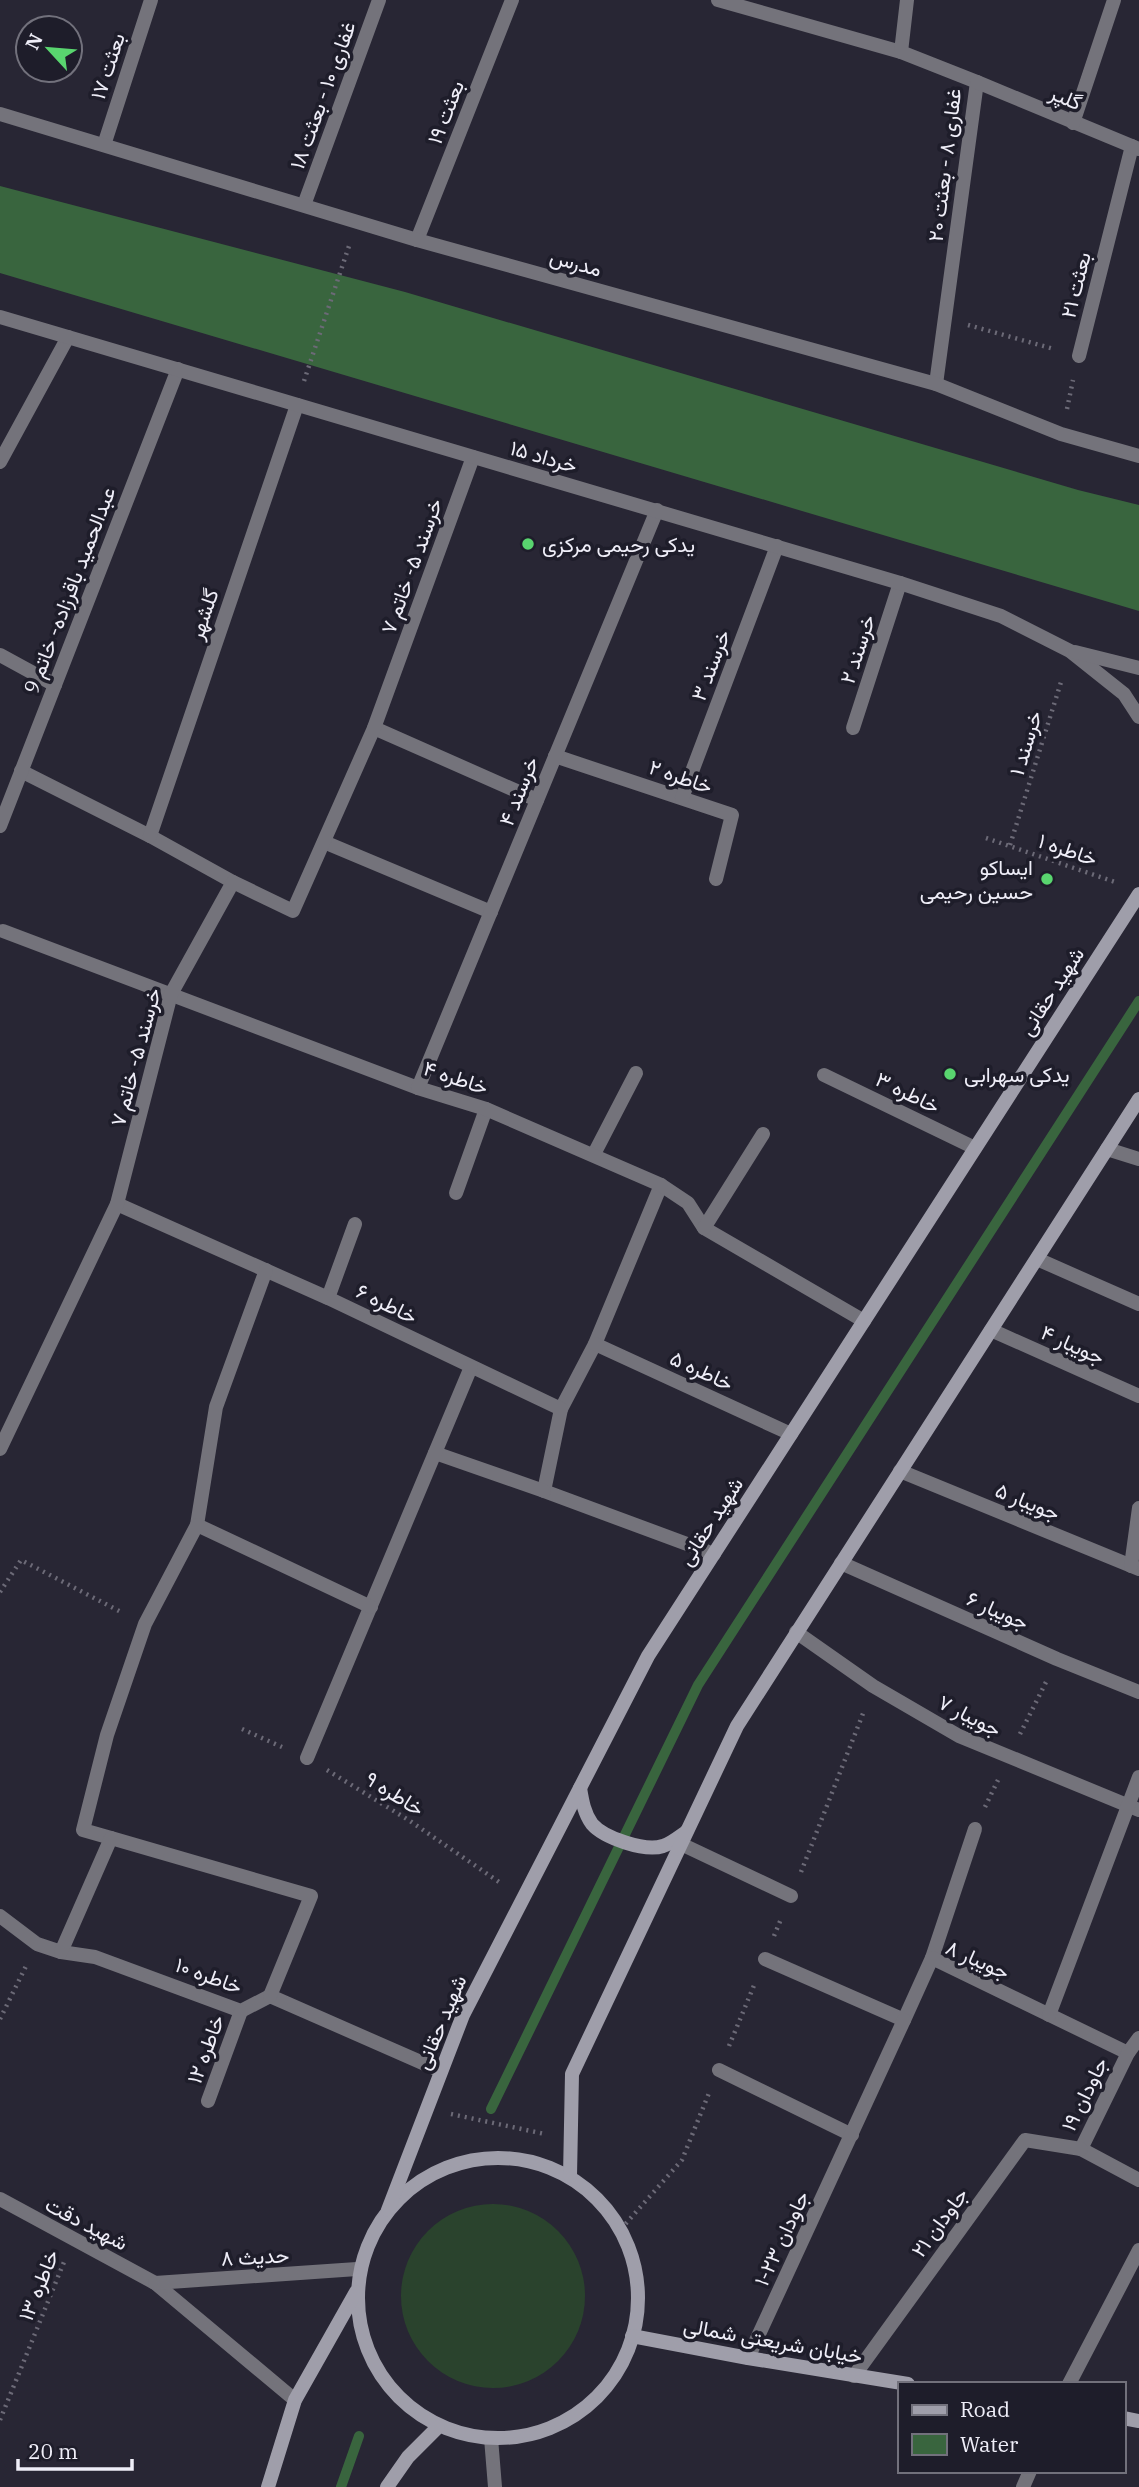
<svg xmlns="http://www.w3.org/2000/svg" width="1139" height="2487" font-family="'IBM Plex Serif',Vazirmatn,serif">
  <rect width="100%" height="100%" fill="#282634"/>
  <circle fill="#2a432d" cx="493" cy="2296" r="92"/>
  <polygon fill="#39653e" points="0,186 405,292 1078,490 1139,505 1139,611 0,273"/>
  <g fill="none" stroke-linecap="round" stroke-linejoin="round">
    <g stroke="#39653e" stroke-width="10">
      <polyline points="491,2109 698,1685 1139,1001"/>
      <polyline points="341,2487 359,2436"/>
    </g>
    <g stroke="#6c6a77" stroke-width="4.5" stroke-dasharray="2 5" stroke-linecap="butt">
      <polyline points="968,325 1054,349"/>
      <polyline points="304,381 349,246"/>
      <polyline points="1067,409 1073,380"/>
      <polyline points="986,838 1115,882"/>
      <polyline points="1010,845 1062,679"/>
      <polyline points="0,1592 21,1560 123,1613"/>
      <polyline points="242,1729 282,1747"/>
      <polyline points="1020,1734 1046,1682"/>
      <polyline points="327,1770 410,1821 502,1884"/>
      <polyline points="985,1807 998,1780"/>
      <polyline points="801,1872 864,1711"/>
      <polyline points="774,1936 781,1919"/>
      <polyline points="0,2019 26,1966"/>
      <polyline points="729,2046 755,1983"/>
      <polyline points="451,2114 545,2134"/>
      <polyline points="621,2229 682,2160 709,2093"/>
      <polyline points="0,2420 64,2262"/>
    </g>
    <g stroke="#74737b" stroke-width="14">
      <polyline points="1079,356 1132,146"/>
      <polyline points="594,1154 636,1073"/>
      <polyline points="456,1193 486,1109"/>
      <polyline points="328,1298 355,1224"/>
      <polyline points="561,1409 595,1344 661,1185"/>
    </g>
    <g stroke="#74737b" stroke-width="14">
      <polyline points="718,0 901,52"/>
      <polyline points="907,0 901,52 977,82 936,384"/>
      <polyline points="977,82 1139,149"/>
      <polyline points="1073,123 1114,0"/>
      <polyline points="104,145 151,0"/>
      <polyline points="304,205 379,0"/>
      <polyline points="417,240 512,0"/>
      <polyline points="0,462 68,337"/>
      <polyline points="0,655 55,685"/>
      <polyline points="374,728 537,800"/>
      <polyline points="853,728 900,583"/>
      <polyline points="555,756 732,815 716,879"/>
      <polyline points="21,771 150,836 233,882"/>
      <polyline points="682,798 777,546"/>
      <polyline points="0,826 178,369"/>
      <polyline points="150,836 297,405"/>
      <polyline points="324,842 491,912"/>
      <polyline points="3,931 418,1088 486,1109 661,1185 688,1203 704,1228 864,1321"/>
      <polyline points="824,1075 975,1148"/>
      <polyline points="418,1088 657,510"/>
      <polyline points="1107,1149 1139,1159"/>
      <polyline points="117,1204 328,1298 561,1409 544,1491 714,1554"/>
      <polyline points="704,1228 763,1134"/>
      <polyline points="1037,1259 1139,1304"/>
      <polyline points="991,1330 1139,1396"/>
      <polyline points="595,1344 791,1434"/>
      <polyline points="0,1449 117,1204 171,994 233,882 293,911 374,728 473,457"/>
      <polyline points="435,1453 544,1491"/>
      <polyline points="900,1471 1139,1569"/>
      <polyline points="197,1525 216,1407 266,1270"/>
      <polyline points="841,1563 1057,1659 1139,1692"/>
      <polyline points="1131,1566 1139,1508"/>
      <polyline points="796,1632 873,1686 959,1736 1139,1810"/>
      <polyline points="307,1758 471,1367"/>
      <polyline points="111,1838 83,1830 107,1735 145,1624 197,1525 371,1607"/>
      <polyline points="681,1844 791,1896"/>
      <polyline points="0,1916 37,1944 61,1952 95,1957 241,2011 270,1996 441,2071"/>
      <polyline points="61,1952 111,1838 311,1896 270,1996"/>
      <polyline points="932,1958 975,1829"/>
      <polyline points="765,1959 904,2020 932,1958 1128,2053"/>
      <polyline points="1049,2015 1139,1777"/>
      <polyline points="1139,2038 1128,2053 1081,2149 1139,2180"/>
      <polyline points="719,2070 852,2135"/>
      <polyline points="208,2101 241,2011"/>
      <polyline points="748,2358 904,2020"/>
      <polyline points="854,2376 1025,2140 1081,2149"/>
      <polyline points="1069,2384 1139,2250"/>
      <polyline points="1023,2487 1030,2471"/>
    </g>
    <g stroke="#74737b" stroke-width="14">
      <polyline points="0,114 417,240 936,384 1061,434 1139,456"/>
      <polyline points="0,317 900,583 1001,616 1070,651 1124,694 1139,717"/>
      <polyline points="1075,652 1139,668"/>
      <polyline points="0,2199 155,2283 295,2400"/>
      <polyline points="155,2283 357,2269"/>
      <polyline points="491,2438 495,2487"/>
    </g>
    <g stroke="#9f9eaa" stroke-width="14">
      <path d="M580 1788C582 1800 584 1813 592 1824 604 1838 645 1852 663 1846 670 1844 679 1837 686 1832"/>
      <circle cx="498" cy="2298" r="140"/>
      <polyline points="570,2176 572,2074 737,1726 1139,1099"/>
      <polyline points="388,2210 463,2015 648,1656 1139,894"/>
      <polyline points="632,2336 748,2358 908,2384"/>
      <polyline points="1123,2418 1139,2421"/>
      <polyline points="268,2487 295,2400 356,2292"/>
      <polyline points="387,2487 408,2457 438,2427"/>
    </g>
  </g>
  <g fill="#59d56f" stroke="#1e1d2a" stroke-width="2.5">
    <circle cx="528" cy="544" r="7"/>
    <circle cx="1047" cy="879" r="7"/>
    <circle cx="950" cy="1074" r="7"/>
  </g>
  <g text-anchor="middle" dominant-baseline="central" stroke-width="7" stroke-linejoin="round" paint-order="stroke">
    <g font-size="21" fill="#efeef8" stroke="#1e1d2a">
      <text transform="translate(107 66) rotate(-72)">بعثت ۱۷</text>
      <text transform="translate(322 95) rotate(-70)">غفاری ۱۰ - بعثت ۱۸</text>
      <text transform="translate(1066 97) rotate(23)">گلپر</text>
      <text transform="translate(445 112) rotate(-69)">بعثت ۱۹</text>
      <text transform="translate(944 165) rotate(-83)">غفاری ۸ - بعثت ۲۰</text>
      <text transform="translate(576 262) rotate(16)">مدرس</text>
      <text transform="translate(1075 285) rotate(-76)">بعثت ۲۱</text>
      <text transform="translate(544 456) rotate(16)">۱۵ خرداد</text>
      <text transform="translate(411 566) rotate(-70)">خرسند ۵- خاتم ۷</text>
      <text transform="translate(69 590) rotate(-69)">عبدالحمید باقرزاده- خاتم 9</text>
      <text transform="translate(203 614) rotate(-71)">گلشهر</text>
      <text transform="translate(857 649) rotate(-72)">خرسند ۲</text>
      <text transform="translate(710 665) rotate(-69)">خرسند ۳</text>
      <text transform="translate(1025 743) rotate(-73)">خرسند ۱</text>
      <text transform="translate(681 776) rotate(19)">خاطره ۲</text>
      <text transform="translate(518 791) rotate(-68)">خرسند ۴</text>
      <text transform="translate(1068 849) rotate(19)">خاطره ۱</text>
      <text transform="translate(1051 991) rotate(-57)">شهید حقانی</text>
      <text transform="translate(135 1057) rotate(-75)">خرسند ۵- خاتم ۷</text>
      <text transform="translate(456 1077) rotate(18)">خاطره ۴</text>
      <text transform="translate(908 1092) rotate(26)">خاطره ۳</text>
      <text transform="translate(387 1303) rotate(26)">خاطره ۶</text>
      <text transform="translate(1073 1344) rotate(24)">جویبار ۴</text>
      <text transform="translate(702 1370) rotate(25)">خاطره ۵</text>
      <text transform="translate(1028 1501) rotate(22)">جویبار ۵</text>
      <text transform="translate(710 1521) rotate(-57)">شهید حقانی</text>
      <text transform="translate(998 1610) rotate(24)">جویبار ۶</text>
      <text transform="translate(970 1715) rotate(27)">جویبار ۷</text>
      <text transform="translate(395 1793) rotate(32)">خاطره ۹</text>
      <text transform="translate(978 1959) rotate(24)">جویبار ۸</text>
      <text transform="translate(209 1975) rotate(20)">خاطره ۱۰</text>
      <text transform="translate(440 2022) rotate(-67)">شهید حقانی</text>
      <text transform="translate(205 2049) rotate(-70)">خاطره ۱۲</text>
      <text transform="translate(1084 2094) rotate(-64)">جاودان ۱۹</text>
      <text transform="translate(939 2222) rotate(-54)">جاودان ۲۱</text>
      <text transform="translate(87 2223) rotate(28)">شهید دقت</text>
      <text transform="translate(781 2238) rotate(-65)">جاودان ۲۳-۱</text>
      <text transform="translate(255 2256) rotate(-3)">حدیث ۸</text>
      <text transform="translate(38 2285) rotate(-68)">خاطره ۱۳</text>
      <text transform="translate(773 2340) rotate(10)">خیابان شریعتی شمالی</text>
    </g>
    <g font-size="21" fill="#efeef8" stroke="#1e1d2a" text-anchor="start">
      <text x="542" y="544">یدکی رحیمی مرکزی</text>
      <text x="1033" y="867" text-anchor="end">ایساکو<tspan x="1033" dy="24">حسین رحیمی</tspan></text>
      <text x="964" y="1074">یدکی سهرابی</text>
    </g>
  </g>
  <rect x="898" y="2382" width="228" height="91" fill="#1e1d2a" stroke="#72717c" stroke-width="2"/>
  <rect x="912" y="2405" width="35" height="10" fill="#9f9eaa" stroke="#72717c" stroke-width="2"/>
  <text x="960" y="2417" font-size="21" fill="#efeef8">Road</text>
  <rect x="912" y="2434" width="35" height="21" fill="#39653e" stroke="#72717c" stroke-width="2"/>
  <text x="960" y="2452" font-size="21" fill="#efeef8">Water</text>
  <g transform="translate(49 49) rotate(296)"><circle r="33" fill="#1e1d2a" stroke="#72717c" stroke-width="2"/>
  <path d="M0-5L12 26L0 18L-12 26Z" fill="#59d56f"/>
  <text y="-10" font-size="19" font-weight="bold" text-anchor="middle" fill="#efeef8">N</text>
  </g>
  <path d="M18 2459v10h114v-10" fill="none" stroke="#efeef8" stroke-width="3.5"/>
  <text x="28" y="2459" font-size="21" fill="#efeef8" stroke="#1e1d2a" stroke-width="5" paint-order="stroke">20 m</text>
</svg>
